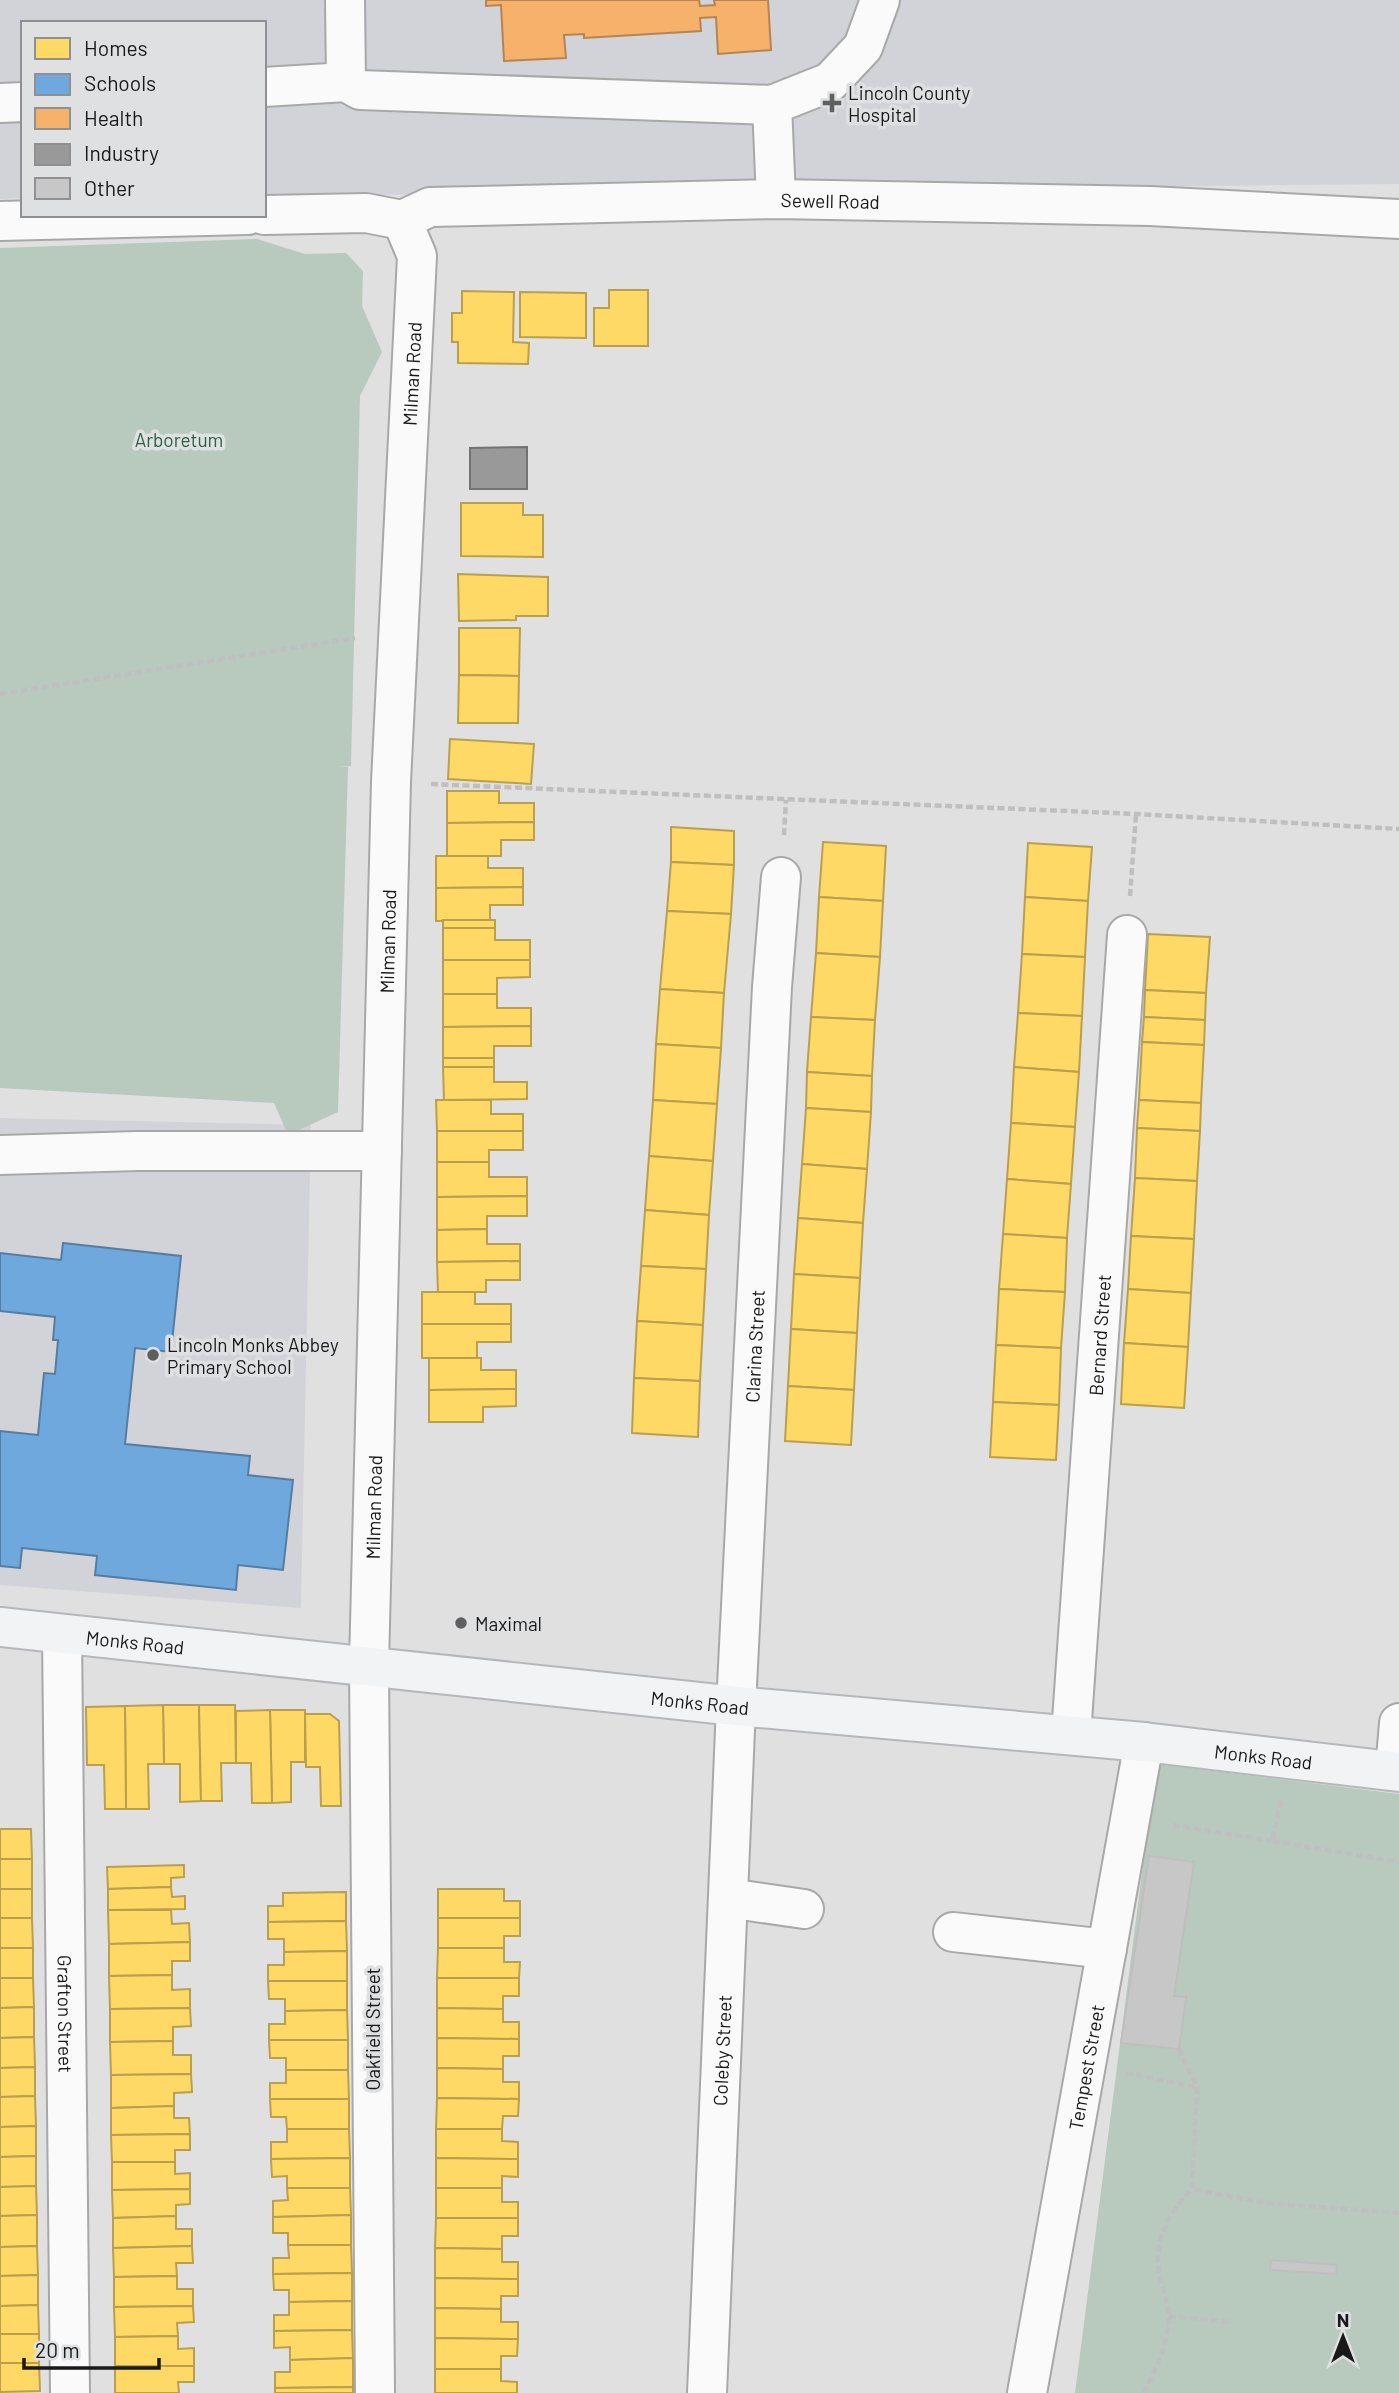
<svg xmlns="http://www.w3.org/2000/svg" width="1399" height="2393" font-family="Barlow,sans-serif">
  <rect width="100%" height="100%" fill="#e0e0e1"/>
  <g fill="#d2d3d9">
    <polygon points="0,0 1399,0 1399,184 264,196 264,23 23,23 23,198 0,199"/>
    <polygon points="0,1118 311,1125 301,1608 0,1585"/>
  </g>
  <g fill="#b8c9be">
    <polygon points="257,239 305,254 346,253 363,271 362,306 382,352 360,396 351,766 339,767 348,767 338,1112 288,1135 274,1103 0,1088 0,248"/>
    <polygon points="1156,1764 1399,1794 1399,2393 1075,2393"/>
  </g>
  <g fill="#ffd966" stroke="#ba9f4f" stroke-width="2">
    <polygon points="609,290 648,290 648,346 594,346 594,308 609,308"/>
    <polygon points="462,291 514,292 513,342 529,343 528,364 458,363 458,342 452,342 452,313 462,313"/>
    <polygon points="520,292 586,293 586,338 520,337"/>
    <polygon points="461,503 523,503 523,515 543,515 543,557 461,556"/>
    <polygon points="458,574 548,577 548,616 516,616 516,620 459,621"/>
    <polygon points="459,628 520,628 519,676 459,675"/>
    <polygon points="459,675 519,676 518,723 458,723"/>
    <polygon points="450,739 534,744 531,784 448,779"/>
    <polygon points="447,791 499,791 499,803 534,803 534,822 447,823"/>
    <polygon points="534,822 534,840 501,840 501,856 447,856 447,823"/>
    <polygon points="671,827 734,831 734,865 671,862"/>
    <polygon points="823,842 886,846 883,901 819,897"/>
    <polygon points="1028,843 1092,847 1088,901 1025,897"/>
    <polygon points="436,856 488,856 488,868 523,868 523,887 436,888"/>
    <polygon points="671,862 734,865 731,914 667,911"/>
    <polygon points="523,887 523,905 490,905 490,920 436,921 436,888"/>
    <polygon points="819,897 883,901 880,957 816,953"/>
    <polygon points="1025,897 1088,901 1085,957 1022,954"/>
    <polygon points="667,911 731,914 724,993 660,989"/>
    <rect x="443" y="920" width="52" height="8"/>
    <polygon points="443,928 495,928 495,940 530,940 530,960 443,960"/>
    <polygon points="1148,934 1210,937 1206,993 1145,990"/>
    <polygon points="816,953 880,957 875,1020 811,1017"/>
    <polygon points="1022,954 1085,957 1082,1016 1018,1013"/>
    <polygon points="443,960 530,960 530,977 497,978 497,994 443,994"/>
    <polygon points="660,989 724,993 721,1048 656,1044"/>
    <polygon points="1145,990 1206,993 1205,1020 1144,1017"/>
    <polygon points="443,994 497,994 497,1008 531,1008 531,1026 443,1027"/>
    <polygon points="1018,1013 1082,1016 1079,1072 1014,1067"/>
    <polygon points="811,1017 875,1020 872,1076 807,1072"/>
    <polygon points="1144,1017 1205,1020 1204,1045 1142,1042"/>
    <polygon points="531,1026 531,1046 494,1046 494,1058 443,1058 443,1027"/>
    <polygon points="1142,1042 1204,1045 1201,1103 1139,1100"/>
    <polygon points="656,1044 721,1048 717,1104 653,1100"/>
    <rect x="443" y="1058" width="51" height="9"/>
    <polygon points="443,1067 494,1067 494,1082 527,1082 527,1099 444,1100"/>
    <polygon points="1014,1067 1079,1072 1075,1127 1011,1123"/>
    <polygon points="807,1072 872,1076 871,1112 806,1108"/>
    <polygon points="436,1100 491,1100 491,1114 523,1114 523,1131 437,1131"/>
    <polygon points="653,1100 717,1104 713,1161 649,1156"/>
    <polygon points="1139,1100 1201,1103 1200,1131 1137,1128"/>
    <polygon points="806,1108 871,1112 867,1169 802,1164"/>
    <polygon points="1011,1123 1075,1127 1071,1184 1007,1179"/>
    <polygon points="1137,1128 1200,1131 1197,1181 1135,1178"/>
    <polygon points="437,1131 523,1131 523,1150 489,1150 489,1162 437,1162"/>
    <polygon points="649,1156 713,1161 709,1215 645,1210"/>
    <polygon points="437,1162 489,1162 489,1177 527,1177 527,1196 437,1197"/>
    <polygon points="802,1164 867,1169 863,1223 798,1218"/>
    <polygon points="1135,1178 1197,1181 1194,1239 1131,1236"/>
    <polygon points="1007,1179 1071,1184 1067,1238 1003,1234"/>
    <polygon points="527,1196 527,1216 487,1216 487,1229 437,1230 437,1197"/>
    <polygon points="645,1210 709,1215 706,1269 641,1266"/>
    <polygon points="798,1218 863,1223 860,1278 794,1274"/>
    <polygon points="487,1229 487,1244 520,1244 520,1261 437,1262 437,1230"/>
    <polygon points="1003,1234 1067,1238 1065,1292 999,1289"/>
    <polygon points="1131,1236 1194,1239 1191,1293 1128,1289"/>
    <polygon points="520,1261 520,1280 486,1280 486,1292 438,1292 437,1262"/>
    <polygon points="641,1266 706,1269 703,1325 637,1321"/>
    <polygon points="794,1274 860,1278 857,1333 791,1329"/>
    <polygon points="999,1289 1065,1292 1061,1348 996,1345"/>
    <polygon points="1128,1289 1191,1293 1188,1347 1124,1343"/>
    <polygon points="422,1292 475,1292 475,1304 511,1304 511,1324 422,1324"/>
    <polygon points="637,1321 703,1325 700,1381 634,1378"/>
    <polygon points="422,1324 511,1324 511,1342 477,1342 477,1358 422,1358"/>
    <polygon points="791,1329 857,1333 854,1390 788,1386"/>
    <polygon points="1124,1343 1188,1347 1184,1408 1121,1404"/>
    <polygon points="996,1345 1061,1348 1059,1405 993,1402"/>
    <polygon points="429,1358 481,1358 481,1370 516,1370 516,1389 429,1390"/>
    <polygon points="634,1378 700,1381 698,1437 632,1433"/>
    <polygon points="788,1386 854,1390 851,1445 785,1441"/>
    <polygon points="516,1389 516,1406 483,1407 483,1422 429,1422 429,1390"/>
    <polygon points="993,1402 1059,1405 1056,1460 990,1457"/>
    <polygon points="163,1705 199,1705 201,1801 180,1802 180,1764 164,1764"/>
    <polygon points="163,1705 164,1764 148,1764 149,1809 126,1809 125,1706"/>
    <polygon points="199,1705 235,1705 236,1763 221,1763 222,1801 201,1801"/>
    <polygon points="125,1706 126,1809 105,1809 104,1765 87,1765 86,1707"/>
    <polygon points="270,1710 305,1710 305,1762 291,1762 291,1802 272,1803"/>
    <polygon points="270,1710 272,1803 252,1803 251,1763 236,1763 236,1711"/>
    <polygon points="305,1714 330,1714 339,1721 341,1806 321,1806 320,1767 306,1767"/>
    <polygon points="0,1829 31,1829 32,1859 0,1859"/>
    <rect x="0" y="1859" width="32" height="30"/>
    <polygon points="184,1865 184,1877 171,1878 171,1887 108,1889 107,1867"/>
    <polygon points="171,1887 172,1897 185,1896 185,1909 108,1910 108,1889"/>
    <rect x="0" y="1889" width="32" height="29"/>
    <polygon points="438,1889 504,1889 504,1901 520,1901 520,1918 438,1918"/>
    <polygon points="346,1892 346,1921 268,1922 268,1906 283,1906 283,1893"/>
    <polygon points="108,1910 171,1910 172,1924 189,1923 190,1942 109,1944"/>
    <polygon points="0,1918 32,1918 33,1948 0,1948"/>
    <polygon points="438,1918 520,1918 520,1936 504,1936 504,1948 438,1948"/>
    <polygon points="346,1921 347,1951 284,1952 284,1939 268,1939 268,1922"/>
    <polygon points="190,1942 190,1961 172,1961 172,1975 109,1976 109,1944"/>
    <rect x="0" y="1948" width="33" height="30"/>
    <polygon points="438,1948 504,1948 504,1962 520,1962 519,1978 437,1978"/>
    <polygon points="347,1951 347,1981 268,1981 268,1965 284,1965 284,1952"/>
    <polygon points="172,1975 172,1990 190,1989 190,2008 110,2009 109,1976"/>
    <polygon points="0,1978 33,1978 34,2007 0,2008"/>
    <polygon points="437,1978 519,1978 519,1996 503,1996 503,2009 437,2008"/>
    <polygon points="268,1981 347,1981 347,2010 285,2011 285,1999 269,1999"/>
    <polygon points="34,2007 34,2037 0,2038 0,2008"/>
    <polygon points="190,2008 191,2026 173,2027 173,2041 110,2042 110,2009"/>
    <polygon points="437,2008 503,2009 503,2022 519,2022 519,2039 437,2038"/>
    <polygon points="347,2010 348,2040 269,2040 269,2024 285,2024 285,2011"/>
    <polygon points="34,2037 35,2067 0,2068 0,2038"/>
    <polygon points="437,2038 519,2039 519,2056 503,2056 503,2069 437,2068"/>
    <polygon points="269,2040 348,2040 348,2070 286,2070 286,2058 270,2058"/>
    <polygon points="173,2041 173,2055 191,2055 191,2074 111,2075 110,2042"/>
    <polygon points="35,2067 35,2096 0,2097 0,2068"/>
    <polygon points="437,2068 503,2069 503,2082 519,2082 519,2099 437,2098"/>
    <polygon points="286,2070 348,2070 349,2099 270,2099 270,2083 286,2083"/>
    <polygon points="191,2074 192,2092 174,2093 174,2106 111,2108 111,2075"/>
    <polygon points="35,2096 36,2126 0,2127 0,2097"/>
    <polygon points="437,2098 519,2099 518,2116 503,2116 502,2129 436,2129"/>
    <polygon points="270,2099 349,2099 349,2129 287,2129 286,2117 271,2117"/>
    <polygon points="174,2106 174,2118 189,2118 190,2134 111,2135 111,2108"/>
    <polygon points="36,2126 36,2156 0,2157 0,2127"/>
    <polygon points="287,2129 349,2129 350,2158 271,2159 271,2142 287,2142"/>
    <polygon points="436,2129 502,2129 502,2141 518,2142 518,2159 436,2158"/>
    <polygon points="190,2134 190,2150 175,2150 175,2162 112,2162 111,2135"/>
    <polygon points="36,2156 36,2186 0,2187 0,2157"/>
    <polygon points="350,2158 350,2188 287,2188 287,2176 272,2177 271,2159"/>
    <polygon points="436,2158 518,2159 518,2177 502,2176 502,2188 436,2188"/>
    <polygon points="112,2162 175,2162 175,2174 190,2173 190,2189 112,2190"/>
    <polygon points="36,2186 37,2215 0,2216 0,2187"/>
    <polygon points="287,2188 350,2188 351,2215 273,2217 273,2201 288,2200"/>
    <polygon points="436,2188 502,2188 502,2202 518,2202 518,2218 436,2218"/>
    <polygon points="190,2189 190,2204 176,2205 176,2216 113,2218 112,2190"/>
    <polygon points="37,2215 37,2246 0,2247 0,2216"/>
    <polygon points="351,2215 351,2245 288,2245 288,2233 273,2233 273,2217"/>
    <polygon points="176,2216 176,2229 192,2229 192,2246 113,2248 113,2218"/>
    <polygon points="436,2218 518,2218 518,2236 502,2236 502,2249 435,2248"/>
    <polygon points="288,2245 351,2245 352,2273 273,2274 273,2258 289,2258"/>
    <polygon points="37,2246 38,2275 0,2276 0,2247"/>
    <polygon points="192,2246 193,2263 176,2263 177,2276 114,2277 113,2248"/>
    <polygon points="435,2248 502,2249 502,2262 518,2262 518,2279 435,2278"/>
    <polygon points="352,2273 352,2301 289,2302 289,2290 274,2290 273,2274"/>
    <polygon points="38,2275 38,2305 0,2306 0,2276"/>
    <polygon points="177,2276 177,2289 193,2289 193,2306 114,2307 114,2277"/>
    <polygon points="435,2278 518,2279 518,2296 501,2296 501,2309 435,2308"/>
    <polygon points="352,2301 352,2330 274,2331 274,2315 289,2315 289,2302"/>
    <polygon points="38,2305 39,2334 0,2334 0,2306"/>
    <polygon points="193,2306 194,2322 177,2323 178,2336 115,2337 114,2307"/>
    <polygon points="435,2308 501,2309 501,2322 518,2322 518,2339 435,2338"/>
    <polygon points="352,2330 353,2358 290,2360 290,2347 274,2348 274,2331"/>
    <rect x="0" y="2334" width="39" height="29"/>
    <polygon points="178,2336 178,2349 194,2348 194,2366 115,2366 115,2337"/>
    <polygon points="435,2338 518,2339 517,2356 501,2356 501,2369 435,2369"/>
    <polygon points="353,2358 353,2387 275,2388 275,2372 290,2372 290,2360"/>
    <polygon points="0,2363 39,2363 40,2391 0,2392"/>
    <polygon points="115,2366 194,2366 194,2382 178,2382 179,2393 115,2393"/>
    <polygon points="435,2369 501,2369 501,2381 517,2382 517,2393 435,2393"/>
    <polygon points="353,2387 353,2393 275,2393 275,2388"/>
  </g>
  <polygon fill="#6fa8dc" stroke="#557da2" stroke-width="2" points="63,1243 181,1256 171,1352 135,1348 125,1444 250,1456 248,1475 293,1480 283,1570 238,1565 236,1590 95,1575 97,1556 22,1548 20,1568 0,1566 0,1431 38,1435 44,1373 55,1374 58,1340 53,1340 55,1317 0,1311 0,1253 61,1260"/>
  <polygon fill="#f6b26b" stroke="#b48453" stroke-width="2" points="486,0 699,0 700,6 715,5 714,0 768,0 771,50 718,54 716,17 700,18 701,31 584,38 584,34 564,35 566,58 504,61 501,5 486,6"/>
  <polygon fill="#999" stroke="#737373" stroke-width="2" points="527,447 527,489 470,489 470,448"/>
  <g fill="#c8c7c8" stroke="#bfbebf" stroke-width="2">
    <polygon points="1149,1856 1194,1862 1174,1996 1186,1997 1179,2049 1121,2043"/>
    <polygon points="1271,2260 1337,2265 1336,2274 1270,2270"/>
  </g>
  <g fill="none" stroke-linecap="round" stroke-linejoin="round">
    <defs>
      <g id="minor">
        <polyline points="345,0 346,82 360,90 772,105"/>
        <polyline points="264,87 346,82"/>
        <polyline points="0,103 23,102"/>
        <polyline points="776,199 772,105 830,82 863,47 880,0"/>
        <path id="s1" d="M264 215 366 213 402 220 430 207 776 199 1150 206 1399 219"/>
        <polyline points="0,221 248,215"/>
        <polyline points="0,1155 138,1151 382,1151"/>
        <path id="s2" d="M62 1634 70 2393"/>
        <path id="s3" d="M1071 1735 1127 935"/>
        <polyline points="1395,1771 1399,1723"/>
        <polyline points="728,1898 804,1909"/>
        <polyline points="953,1932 1107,1949"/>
        <path id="s4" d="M375 2393 369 1665 391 782 417 256 402 220"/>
        <path id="s5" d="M707 2393 736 1706 772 987 781 877"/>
        <path id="s6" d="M1027 2393 1144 1742"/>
      </g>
      <g id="major">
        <path id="s7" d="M0 1627 736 1706 1144 1742 1399 1772"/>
      </g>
    </defs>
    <use href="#minor" stroke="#a8a8a9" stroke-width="42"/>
    <use href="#major" stroke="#b5b7ba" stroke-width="42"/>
    <g stroke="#bfbfc0" stroke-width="4.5" stroke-dasharray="7 3.5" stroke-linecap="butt">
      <polyline points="0,694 355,638"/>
      <polyline points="431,784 1136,814 1399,829"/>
      <polyline points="784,835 786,800"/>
      <polyline points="1130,896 1136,814"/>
      <polyline points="1281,1801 1272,1841 1399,1862"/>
      <polyline points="1173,1825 1272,1841"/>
      <polyline points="1179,2049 1197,2087 1192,2189 1266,2203 1399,2213"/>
      <polyline points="1126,2073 1196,2087"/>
      <polyline points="1169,2316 1229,2322"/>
      <path d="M1144 2393C1155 2370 1170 2340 1169 2315 1168 2299 1160 2283 1158 2266 1156 2235 1171 2211 1192 2189"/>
    </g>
    <use href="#minor" stroke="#fafafa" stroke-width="38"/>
    <use href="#major" stroke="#f1f3f5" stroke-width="38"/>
  </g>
  <g fill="#5f5f60" stroke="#dfe0e2" stroke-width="2.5">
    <path d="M828.5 92.5h7v7h7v7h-7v7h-7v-7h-7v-7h7z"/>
    <circle cx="153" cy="1355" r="7"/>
    <circle cx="461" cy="1623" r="7"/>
  </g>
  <g text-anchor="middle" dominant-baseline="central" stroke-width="7" stroke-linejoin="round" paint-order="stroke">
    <g font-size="19" fill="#19191a" stroke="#dfe0e2" text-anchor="start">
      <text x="848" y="92">Lincoln County<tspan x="848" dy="22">Hospital</tspan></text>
      <text x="167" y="1344">Lincoln Monks Abbey<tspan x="167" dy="22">Primary School</tspan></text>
      <text x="475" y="1623">Maximal</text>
    </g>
    <g font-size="19" fill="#19191a" stroke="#dfe0e2">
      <text stroke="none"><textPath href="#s1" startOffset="570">Sewell Road</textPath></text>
      <text stroke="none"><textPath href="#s4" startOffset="2020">Milman Road</textPath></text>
      <text stroke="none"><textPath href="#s4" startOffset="1452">Milman Road</textPath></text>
      <text stroke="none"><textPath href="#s3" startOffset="401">Bernard Street</textPath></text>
      <text stroke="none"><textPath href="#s5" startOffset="1048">Clarina Street</textPath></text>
      <text stroke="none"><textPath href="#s4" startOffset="886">Milman Road</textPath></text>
      <text stroke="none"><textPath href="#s7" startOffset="136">Monks Road</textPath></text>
      <text stroke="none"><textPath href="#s7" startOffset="704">Monks Road</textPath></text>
      <text stroke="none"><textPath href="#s7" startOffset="1270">Monks Road</textPath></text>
      <text stroke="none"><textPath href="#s2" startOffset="380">Grafton Street</textPath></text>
      <text transform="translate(372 2029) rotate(-90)">Oakfield Street</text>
      <text stroke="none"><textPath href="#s5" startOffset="343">Coleby Street</textPath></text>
      <text stroke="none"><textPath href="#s6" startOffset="331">Tempest Street</textPath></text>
    </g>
    <g font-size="19" fill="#286240" stroke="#dfe0e2">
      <text x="179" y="439">Arboretum</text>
    </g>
  </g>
  <rect x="21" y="21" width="245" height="196" fill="#dfe0e2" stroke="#909092" stroke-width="2"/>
  <rect x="35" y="38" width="35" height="21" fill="#ffd966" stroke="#909092" stroke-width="2"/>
  <text x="84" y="56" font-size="21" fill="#19191a">Homes</text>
  <rect x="35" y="74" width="35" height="21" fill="#6fa8dc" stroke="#909092" stroke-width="2"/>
  <text x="84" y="91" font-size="21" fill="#19191a">Schools</text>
  <rect x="35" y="108" width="35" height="21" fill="#f6b26b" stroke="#909092" stroke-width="2"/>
  <text x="84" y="126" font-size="21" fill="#19191a">Health</text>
  <rect x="35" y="144" width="35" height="21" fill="#999999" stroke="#909092" stroke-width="2"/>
  <text x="84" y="161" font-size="21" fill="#19191a">Industry</text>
  <rect x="35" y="178" width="35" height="21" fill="#c8c7c8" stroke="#909092" stroke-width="2"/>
  <text x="84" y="196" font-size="21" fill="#19191a">Other</text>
  <g transform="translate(1343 2337)" stroke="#dfe0e2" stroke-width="5" paint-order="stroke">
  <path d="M0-5L12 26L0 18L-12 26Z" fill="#19191a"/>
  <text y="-10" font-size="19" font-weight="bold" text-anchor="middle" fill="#19191a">N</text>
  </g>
  <path d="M24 2358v10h135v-10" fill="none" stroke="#19191a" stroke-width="3.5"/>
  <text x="35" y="2358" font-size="21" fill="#19191a" stroke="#dfe0e2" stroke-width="5" paint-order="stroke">20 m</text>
</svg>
